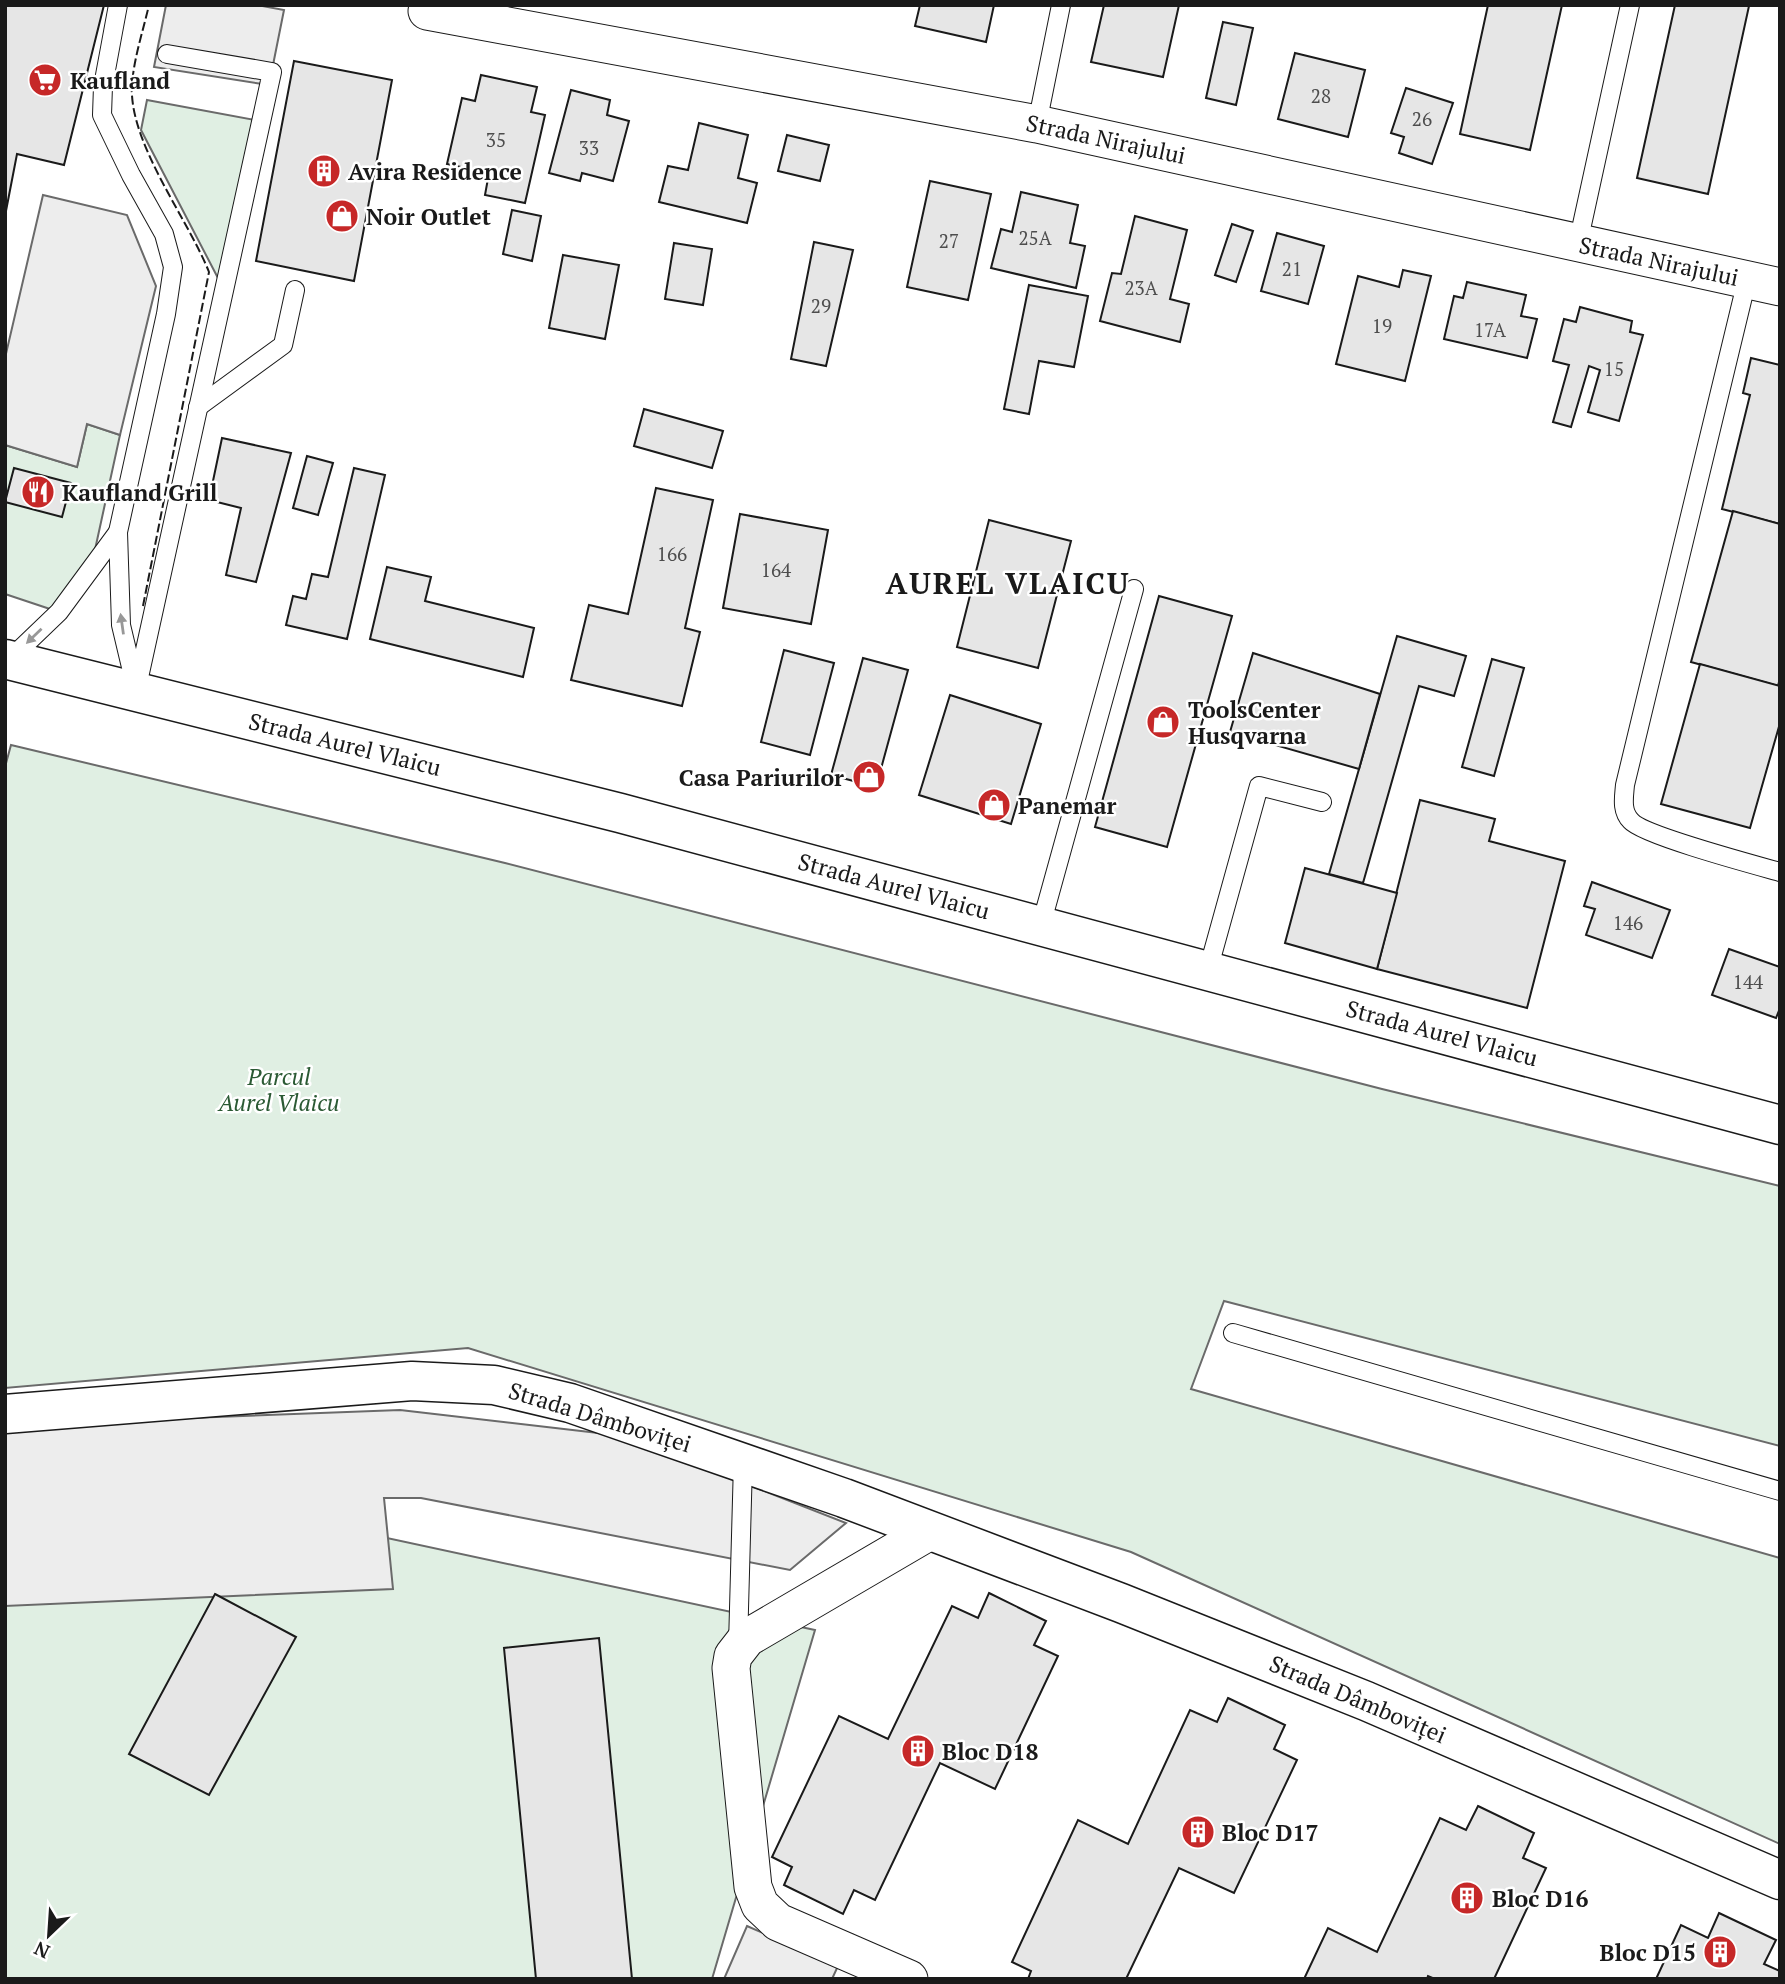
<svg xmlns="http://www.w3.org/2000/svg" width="1785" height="1984" font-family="'PT Serif',serif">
  <rect width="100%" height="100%" fill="#fff"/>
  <g fill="#e0efe3" stroke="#6a6a6a" stroke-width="2">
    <polygon points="147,100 255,120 219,280 141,130"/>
    <polygon points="87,424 120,435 91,568 59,612 5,594 5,445 77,467"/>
    <polygon points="11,745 505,863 1382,1089 1780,1186 1780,1446 1224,1301 1191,1389 1780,1558 1780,1844 1131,1552 468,1348 5,1388 5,767"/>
    <polygon points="187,1495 815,1630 712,1979 5,1979 5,1497"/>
  </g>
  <g fill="#ededed" stroke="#6a6a6a" stroke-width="2">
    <polygon points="166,5 257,5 284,10 269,85 154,67"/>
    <polygon points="43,195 127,215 156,286 120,435 87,424 77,467 5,445 5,358"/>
    <polygon points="400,1410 624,1436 846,1523 790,1570 421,1498 384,1498 393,1589 5,1606 5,1425"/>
    <polygon points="747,1926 838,1966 832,1979 724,1979"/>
  </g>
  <g fill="#e6e6e6" stroke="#1a1a1a" stroke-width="2">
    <polygon points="5,5 104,5 64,165 17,154 5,216"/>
    <polygon points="920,5 994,5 986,42 915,26"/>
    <polygon points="1104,5 1179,5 1163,77 1091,62"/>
    <polygon points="1488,5 1562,5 1530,150 1460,134"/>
    <polygon points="1675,5 1749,6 1708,194 1637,178"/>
    <polygon points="1223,22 1253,28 1236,105 1206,98"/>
    <polygon points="1295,53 1365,70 1348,137 1278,119"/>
    <polygon points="294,61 392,80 354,281 256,261"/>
    <polygon points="481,75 537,87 531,112 545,115 525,203 485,195 489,173 447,164 462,98 475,101"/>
    <polygon points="1406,88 1453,103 1432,164 1399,153 1404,137 1391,133"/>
    <polygon points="571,90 610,100 607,115 629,121 613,181 582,173 580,181 549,173"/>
    <polygon points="699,123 748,135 738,178 757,183 747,223 659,202 668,166 688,170"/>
    <polygon points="787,135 829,145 820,181 778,171"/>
    <polygon points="930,181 991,194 968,300 907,287"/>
    <polygon points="1021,192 1078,205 1070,243 1085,246 1076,288 991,268 1001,229 1012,232"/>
    <polygon points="512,210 541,216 532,261 503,254"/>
    <polygon points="1135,216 1187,230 1170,299 1189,304 1180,342 1100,321 1112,273 1121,274"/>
    <polygon points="1232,224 1253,231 1236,282 1215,275"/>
    <polygon points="1277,233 1324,246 1308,304 1261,291"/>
    <polygon points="814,242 853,250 826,366 791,359"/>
    <polygon points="674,243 712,249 703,305 665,299"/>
    <polygon points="563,255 619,265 605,339 549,328"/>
    <polygon points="1403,270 1431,276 1405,381 1336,364 1358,276 1399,287"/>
    <polygon points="1467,282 1526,295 1521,316 1537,319 1527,358 1444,339 1454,296 1463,298"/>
    <polygon points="1029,285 1088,296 1074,367 1039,361 1029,414 1004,409"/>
    <polygon points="1580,307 1632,321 1630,332 1643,335 1619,421 1588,412 1600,370 1589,366 1571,427 1553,422 1569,365 1553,361 1564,319 1576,322"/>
    <polygon points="1751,358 1780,365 1780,524 1722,509 1750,395 1743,393"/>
    <polygon points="644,409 723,431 712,468 634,446"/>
    <polygon points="222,438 291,453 256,582 226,575 241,508 209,500"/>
    <polygon points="307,456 333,463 318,515 293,508"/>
    <polygon points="14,468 71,483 62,517 5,502"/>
    <polygon points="354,468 385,475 347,639 286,625 293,596 306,599 312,574 328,577"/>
    <polygon points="656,488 713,500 685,628 700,632 682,706 571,680 589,605 628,614"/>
    <polygon points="1733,511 1780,524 1780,678 1778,686 1691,662"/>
    <polygon points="740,514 828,530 811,624 723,608"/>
    <polygon points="989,520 1071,541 1038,668 957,647"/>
    <polygon points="387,567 431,577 425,601 534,628 523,677 370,639"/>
    <polygon points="1159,596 1232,616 1167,847 1095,827"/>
    <polygon points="1397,636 1466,656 1454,696 1419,686 1363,883 1329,874"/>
    <polygon points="784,650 834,663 810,755 761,742"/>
    <polygon points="1253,653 1380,694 1359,769 1230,732"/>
    <polygon points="863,658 908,670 876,787 831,775"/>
    <polygon points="1492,659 1524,668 1494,776 1462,767"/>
    <polygon points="1700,664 1780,686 1780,723 1750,828 1661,804"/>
    <polygon points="950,695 1041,724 1011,824 919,795"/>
    <polygon points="1420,800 1495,819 1489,841 1565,861 1527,1008 1377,969"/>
    <polygon points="1305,868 1397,893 1377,969 1285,943"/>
    <polygon points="1592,882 1670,910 1652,958 1586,935 1595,909 1584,906"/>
    <polygon points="1729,949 1780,967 1780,1008 1776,1018 1712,995"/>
    <polygon points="989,1593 1046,1621 1034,1645 1058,1656 995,1789 940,1763 875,1900 854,1890 843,1914 784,1885 792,1867 772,1857 839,1716 888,1739 952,1606 978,1618"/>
    <polygon points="215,1594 296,1637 209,1795 129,1754"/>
    <polygon points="599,1638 632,1979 536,1979 504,1648"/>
    <polygon points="1228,1698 1285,1725 1274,1749 1297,1760 1234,1893 1179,1868 1126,1979 1028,1979 1031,1971 1012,1962 1078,1820 1128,1844 1190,1710 1217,1722"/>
    <polygon points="1478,1806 1534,1833 1523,1858 1546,1868 1494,1979 1435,1979 1428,1976 1427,1979 1304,1979 1328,1928 1377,1952 1440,1818 1466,1830"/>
    <polygon points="1719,1913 1776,1940 1764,1964 1780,1971 1780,1979 1656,1979 1681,1925 1708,1938"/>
  </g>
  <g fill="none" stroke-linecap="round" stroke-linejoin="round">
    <defs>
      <g id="service">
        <polyline points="118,5 103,86 102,115 131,175 164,234 173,267 166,314 118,532 121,625 135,684"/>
        <polyline points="1037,124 1061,5"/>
        <polyline points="1578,243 1630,5"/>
        <path d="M1747 280 1625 785C1624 797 1621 811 1631 821 1643 835 1755 865 1780 872"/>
        <polyline points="198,407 283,345 295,290"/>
        <polyline points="9,660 59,612 118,532"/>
        <polyline points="136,691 272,72 167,54"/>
        <polyline points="1041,925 1134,589"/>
        <polyline points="1208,970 1259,786 1322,802"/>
        <polyline points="1233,1333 1780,1491"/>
        <polyline points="738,1645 743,1463"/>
      </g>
      <g id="minor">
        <polyline points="427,11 1037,124 1780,287"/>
        <polyline points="909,1979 778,1922 760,1905 753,1887 731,1668 733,1656 747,1638 930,1531"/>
      </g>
      <polyline id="tertiary" points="5,1414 412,1381 494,1385 570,1403 844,1498 1121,1603 1366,1701 1780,1880"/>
      <polyline id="primary" points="5,659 620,813 1780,1125"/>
    </defs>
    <use href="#service" stroke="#1a1a1a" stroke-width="20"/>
    <use href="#minor" stroke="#1a1a1a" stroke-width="39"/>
    <use href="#tertiary" stroke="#1a1a1a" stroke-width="41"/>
    <use href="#primary" stroke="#1a1a1a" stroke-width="41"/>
    <use href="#service" stroke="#fff" stroke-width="18"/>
    <use href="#minor" stroke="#fff" stroke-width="37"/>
    <use href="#tertiary" stroke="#fff" stroke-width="38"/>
    <use href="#primary" stroke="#fff" stroke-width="38"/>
    <path stroke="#1a1a1a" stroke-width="2" stroke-dasharray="9 3.5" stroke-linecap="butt" d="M143 606 209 272C187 217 128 142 132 84 134 58 143 31 149 5"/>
  </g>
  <defs><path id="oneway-solid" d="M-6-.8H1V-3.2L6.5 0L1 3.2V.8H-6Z" transform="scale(1.75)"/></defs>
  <g fill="#989898">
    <use href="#oneway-solid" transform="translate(122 624) rotate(-98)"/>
    <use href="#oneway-solid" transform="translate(34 636) rotate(136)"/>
  </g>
  <defs>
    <symbol id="supermarket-disc" viewBox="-11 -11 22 22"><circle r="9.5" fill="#c62828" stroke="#fff"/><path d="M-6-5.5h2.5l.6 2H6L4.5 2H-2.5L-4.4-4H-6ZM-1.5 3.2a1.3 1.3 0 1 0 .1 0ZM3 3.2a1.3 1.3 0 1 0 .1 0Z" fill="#fff"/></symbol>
    <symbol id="building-disc" viewBox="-11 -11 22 22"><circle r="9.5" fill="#c62828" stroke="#fff"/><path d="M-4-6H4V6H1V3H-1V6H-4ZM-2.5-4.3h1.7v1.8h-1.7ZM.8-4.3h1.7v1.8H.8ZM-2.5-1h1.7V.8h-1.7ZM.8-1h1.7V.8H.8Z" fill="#fff"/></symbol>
    <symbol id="shop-disc" viewBox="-11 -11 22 22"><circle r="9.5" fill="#c62828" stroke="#fff"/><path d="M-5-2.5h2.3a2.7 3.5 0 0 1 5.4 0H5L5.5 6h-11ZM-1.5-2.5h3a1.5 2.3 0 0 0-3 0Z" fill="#fff"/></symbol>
    <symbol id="restaurant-disc" viewBox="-11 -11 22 22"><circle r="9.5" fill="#c62828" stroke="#fff"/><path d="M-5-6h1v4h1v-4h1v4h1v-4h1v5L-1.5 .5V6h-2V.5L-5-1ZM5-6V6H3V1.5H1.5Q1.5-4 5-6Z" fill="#fff"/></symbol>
  </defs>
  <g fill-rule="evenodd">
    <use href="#supermarket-disc" x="26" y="61" width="38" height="38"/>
    <use href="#building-disc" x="305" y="152" width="38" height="38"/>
    <use href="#shop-disc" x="323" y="197" width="38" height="38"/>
    <use href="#restaurant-disc" x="19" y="473" width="38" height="38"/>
    <use href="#shop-disc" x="1144" y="703" width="38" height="38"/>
    <use href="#shop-disc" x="850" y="758" width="38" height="38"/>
    <use href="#shop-disc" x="975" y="786" width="38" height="38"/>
    <use href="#building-disc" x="899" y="1732" width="38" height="38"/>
    <use href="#building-disc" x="1179" y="1813" width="38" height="38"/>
    <use href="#building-disc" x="1448" y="1879" width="38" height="38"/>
    <use href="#building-disc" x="1701" y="1933" width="38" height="38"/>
  </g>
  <g text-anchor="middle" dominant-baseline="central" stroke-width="5" stroke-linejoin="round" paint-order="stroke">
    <g font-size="19" fill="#4d4d4d">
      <text x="1321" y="95">28</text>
      <text x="1422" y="118">26</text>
      <text x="496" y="139">35</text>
      <text x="589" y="147">33</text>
      <text x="1035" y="237">25A</text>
      <text x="949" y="240">27</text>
      <text x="1292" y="268">21</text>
      <text x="1141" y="287">23A</text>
      <text x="821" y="305">29</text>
      <text x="1382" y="325">19</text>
      <text x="1490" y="329">17A</text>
      <text x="1614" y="368">15</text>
      <text x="672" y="553">166</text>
      <text x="776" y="569">164</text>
      <text x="1628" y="922">146</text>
      <text x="1748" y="981">144</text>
    </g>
    <g font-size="23" font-weight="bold" fill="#1a1a1a" stroke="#fff" text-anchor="start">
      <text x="70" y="80">Kaufland</text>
      <text x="348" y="171">Avira Residence</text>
      <text x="366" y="216">Noir Outlet</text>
      <text x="62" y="492">Kaufland Grill</text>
      <text x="1188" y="709">ToolsCenter<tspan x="1188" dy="26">Husqvarna</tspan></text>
      <text x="844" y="777" text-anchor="end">Casa Pariurilor</text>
      <text x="1018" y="805">Panemar</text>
      <text x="942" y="1751">Bloc D18</text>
      <text x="1222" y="1832">Bloc D17</text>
      <text x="1492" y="1898">Bloc D16</text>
      <text x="1696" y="1952" text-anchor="end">Bloc D15</text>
    </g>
    <g font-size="23" fill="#1a1a1a" stroke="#fff">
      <text transform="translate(1106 139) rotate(12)">Strada Nirajului</text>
      <text transform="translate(1659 261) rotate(12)">Strada Nirajului</text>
      <text transform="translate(345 744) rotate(14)">Strada Aurel Vlaicu</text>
      <text transform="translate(894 886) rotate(15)">Strada Aurel Vlaicu</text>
      <text transform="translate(1442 1033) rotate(15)">Strada Aurel Vlaicu</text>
      <text transform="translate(600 1417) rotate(17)">Strada Dâmboviței</text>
      <text transform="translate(1358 1699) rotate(23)">Strada Dâmboviței</text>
    </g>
    <g font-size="23" font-style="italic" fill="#2b5a34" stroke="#fff">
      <text x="279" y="1076">Parcul<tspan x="279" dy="26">Aurel Vlaicu</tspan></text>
    </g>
    <g font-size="30" font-weight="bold" letter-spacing="2" fill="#1a1a1a" stroke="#fff">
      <text x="1008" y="583">AUREL VLAICU</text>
    </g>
  </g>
  <rect width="1785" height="1984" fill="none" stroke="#1a1a1a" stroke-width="14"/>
  <g transform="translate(49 1935) rotate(205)" stroke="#ffffff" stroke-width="5" paint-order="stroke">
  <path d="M0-5L12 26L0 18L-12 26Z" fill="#1a1a1a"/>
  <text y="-10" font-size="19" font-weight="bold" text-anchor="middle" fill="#1a1a1a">N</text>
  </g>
</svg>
